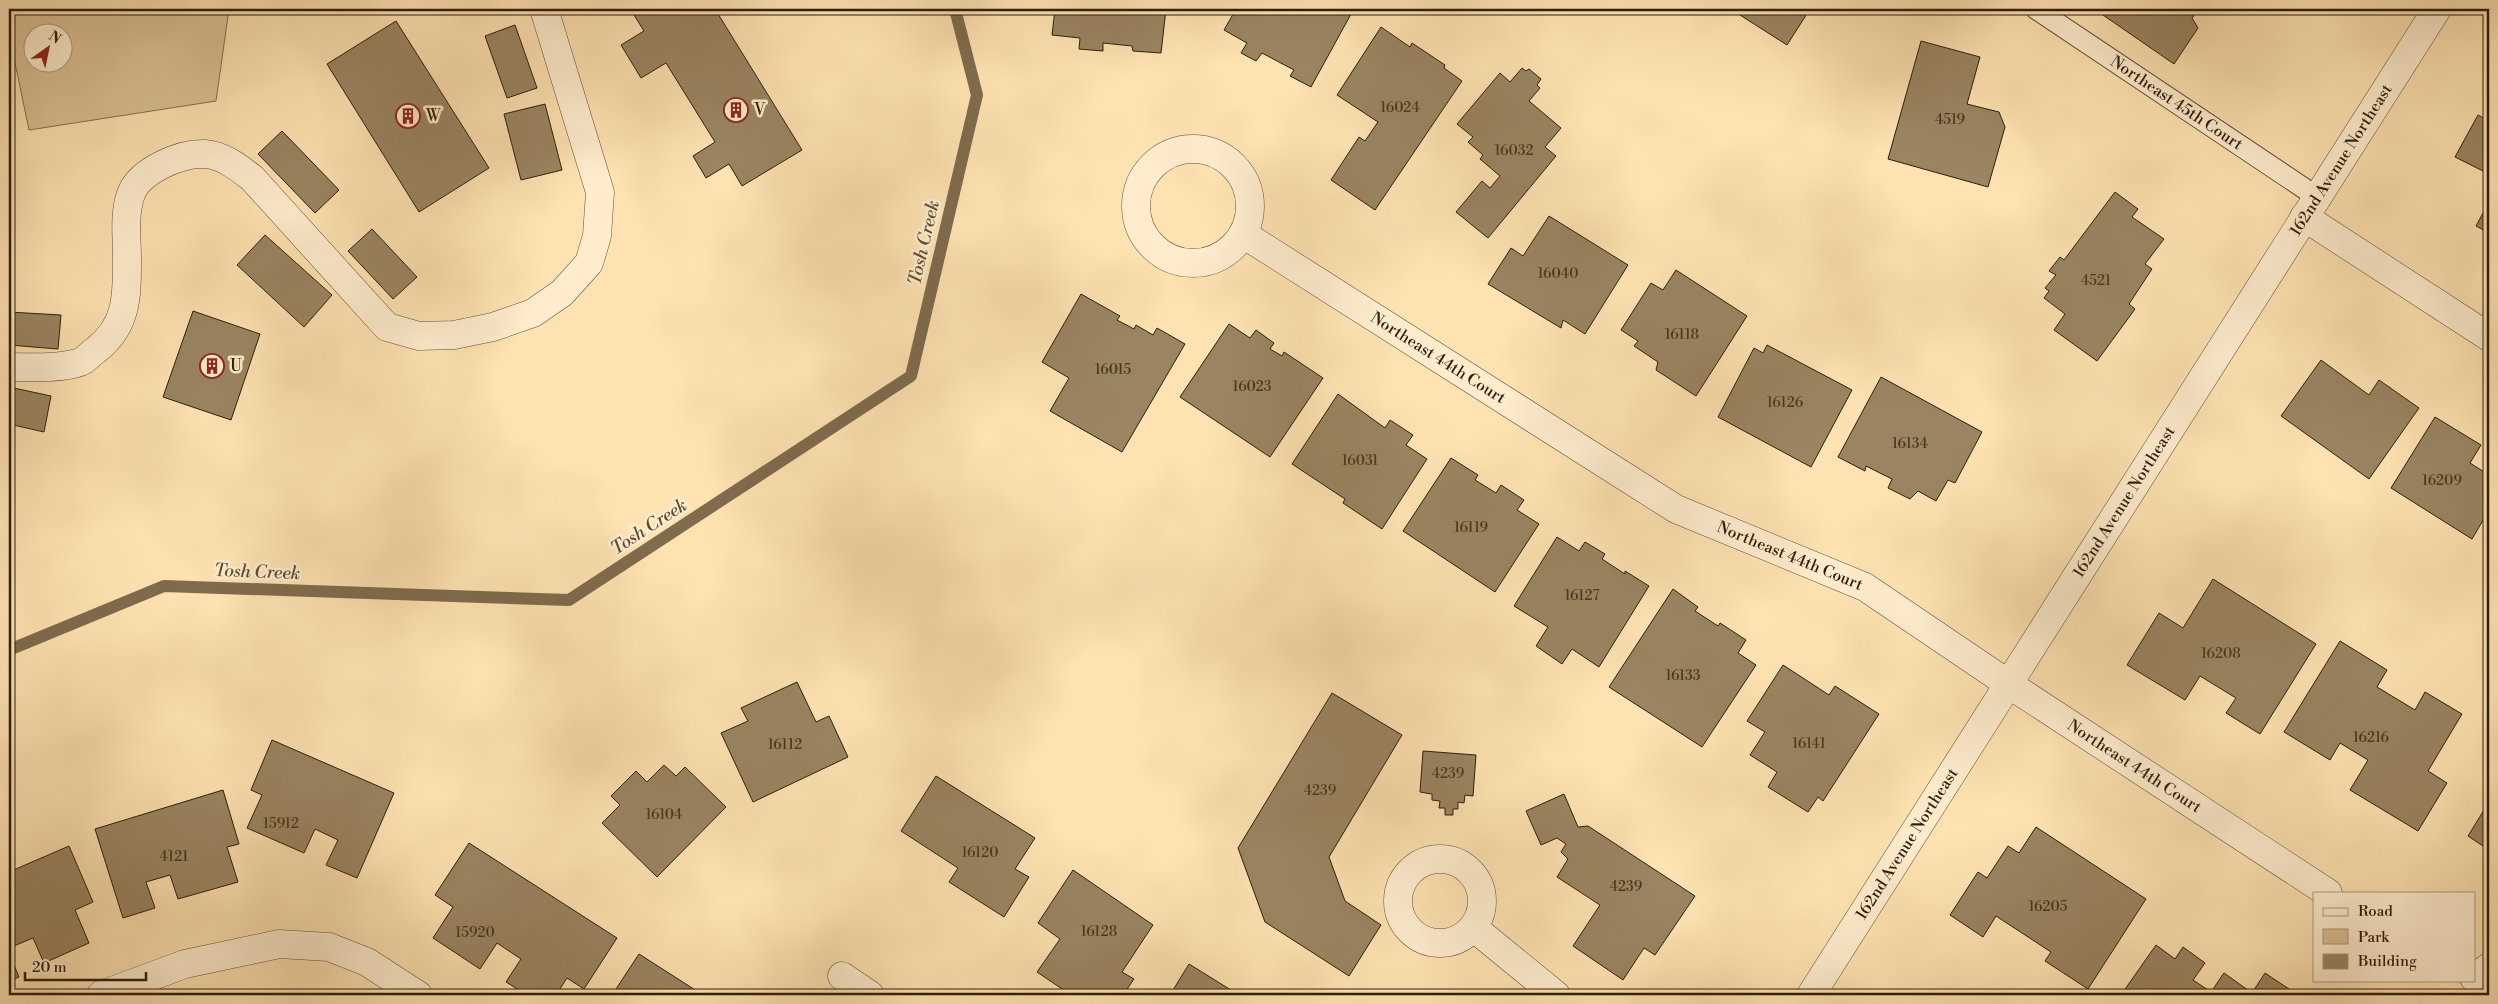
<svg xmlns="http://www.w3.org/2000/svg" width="2498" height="1004" font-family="'Libre Bodoni',serif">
  <rect width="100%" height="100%" fill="#fee2b2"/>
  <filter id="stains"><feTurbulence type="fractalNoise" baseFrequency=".004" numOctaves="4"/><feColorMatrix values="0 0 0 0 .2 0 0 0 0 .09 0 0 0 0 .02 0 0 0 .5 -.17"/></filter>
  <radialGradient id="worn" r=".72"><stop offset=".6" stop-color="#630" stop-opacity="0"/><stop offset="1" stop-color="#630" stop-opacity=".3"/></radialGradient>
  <path fill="#dac195" stroke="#847050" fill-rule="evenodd" d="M9 9H229L216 101 29 130 9 34ZM32 32H62V62H32Z"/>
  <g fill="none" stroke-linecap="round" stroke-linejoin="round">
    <polyline stroke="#806b4d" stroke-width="12" points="9,650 164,586 569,600 911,376 977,95 955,9"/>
  </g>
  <g fill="#9a8461" stroke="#2d1e0a">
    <polygon points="643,9 715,9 802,150 742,186 729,164 706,178 693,156 715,142 666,63 641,78 621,45 644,31 634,15"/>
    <polygon points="1055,9 1166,9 1161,53 1133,51 1132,46 1103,43 1103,51 1079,49 1080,38 1052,35"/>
    <polygon points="1236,9 1341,9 1351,14 1311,87 1290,76 1294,70 1262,53 1256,61 1241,53 1247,43 1224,30"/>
    <polygon points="1743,9 1810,9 1787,45 1740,15"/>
    <polygon points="2108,9 2199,9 2192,18 2198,28 2174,64 2103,15"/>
    <polygon points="396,21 489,168 419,212 327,64"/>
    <polygon points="515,25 537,88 507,98 485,36"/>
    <polygon points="1381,27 1410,47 1412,43 1445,65 1444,68 1462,81 1375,210 1331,180 1359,137 1365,141 1378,122 1337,95"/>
    <polygon points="1921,41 1980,57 1967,104 1999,112 2005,127 1988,187 1888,159"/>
    <polygon points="1522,68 1526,71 1529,69 1541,79 1537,85 1540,88 1529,101 1561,128 1545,147 1556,156 1488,238 1456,212 1482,181 1490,188 1500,176 1480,159 1483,155 1468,142 1473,137 1457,124 1500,73 1510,82"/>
    <polygon points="545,104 562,170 521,180 504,114"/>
    <polygon points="2478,115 2489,121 2489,174 2455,157"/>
    <polygon points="282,131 339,190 315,213 258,154"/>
    <polygon points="2115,192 2138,209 2132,217 2164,239 2145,264 2152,269 2129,304 2135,309 2097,361 2054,330 2065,314 2044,298 2049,291 2045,288 2056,275 2049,271 2060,257 2064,260"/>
    <polygon points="2489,202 2489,233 2476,226"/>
    <polygon points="1549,216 1628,265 1585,334 1563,320 1561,328 1488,284 1511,248 1523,256"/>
    <polygon points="372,229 417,277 393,299 348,251"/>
    <polygon points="265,235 332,295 304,327 237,265"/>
    <polygon points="1676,270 1747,316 1696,396 1656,370 1658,362 1634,346 1638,341 1621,330 1651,283 1663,290"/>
    <polygon points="1081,294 1120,316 1117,320 1134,329 1136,325 1153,335 1157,328 1185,344 1122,452 1050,411 1069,378 1042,362"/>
    <polygon points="193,311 260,334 231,420 163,397"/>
    <polygon points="9,312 61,315 58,349 9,345"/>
    <polygon points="1229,324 1250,338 1256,330 1274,343 1270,349 1282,356 1284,352 1323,378 1270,457 1180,397"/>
    <polygon points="1767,345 1852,390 1811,467 1718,417 1754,348 1763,353"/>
    <polygon points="2321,360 2369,395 2379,380 2419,408 2369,479 2281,416"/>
    <polygon points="1881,377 1982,432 1955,483 1948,480 1936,501 1918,491 1910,499 1888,488 1892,479 1866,466 1865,471 1838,457"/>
    <polygon points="9,387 51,396 44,432 9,424"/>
    <polygon points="1338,394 1385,428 1390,420 1413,435 1406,445 1427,459 1382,529 1343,503 1345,499 1292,464"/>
    <polygon points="2435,417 2481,445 2470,463 2489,475 2489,510 2472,539 2391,488"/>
    <polygon points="1451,458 1478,475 1475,480 1496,493 1501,485 1524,500 1517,510 1539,524 1495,592 1403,531"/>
    <polygon points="1557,537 1579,551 1585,542 1605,554 1602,559 1625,574 1625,571 1649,586 1599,667 1572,649 1562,664 1536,646 1548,627 1514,606"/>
    <polygon points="2213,579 2316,644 2260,734 2226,713 2236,698 2200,676 2185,700 2127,665 2159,613 2183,628"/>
    <polygon points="1673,589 1698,607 1695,611 1718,626 1720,623 1746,640 1738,653 1756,665 1702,747 1609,687"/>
    <polygon points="2340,641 2387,670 2377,687 2415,710 2425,692 2462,714 2428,771 2447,783 2418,831 2350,790 2368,760 2340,743 2330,760 2284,732"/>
    <polygon points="1783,665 1829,695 1835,686 1879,714 1823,801 1818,797 1808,812 1768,787 1777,772 1750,755 1765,732 1747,721"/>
    <polygon points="797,682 816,722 829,716 848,757 753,802 721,733 748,721 741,708"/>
    <polygon points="1332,693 1402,735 1329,857 1345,901 1381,925 1349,976 1265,922 1238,848"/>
    <polygon points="272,740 394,793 357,878 326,865 338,840 315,829 304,853 247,828 262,795 251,790"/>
    <polygon points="1423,751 1476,755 1473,796 1465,795 1464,803 1458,802 1458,809 1453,809 1453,815 1445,815 1445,808 1439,808 1440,801 1432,800 1432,794 1420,792"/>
    <polygon points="664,765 676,776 685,767 726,807 657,877 602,823 620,805 611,796 636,771 647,782"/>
    <polygon points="936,776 1035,838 1015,869 1029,877 1004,917 949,882 958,868 901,831"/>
    <polygon points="223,790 239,844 227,847 238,882 178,899 170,875 146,882 155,908 123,918 95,829"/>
    <polygon points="1564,794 1578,827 1588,826 1695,896 1655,955 1644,948 1623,980 1573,946 1600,905 1557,877 1568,859 1561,852 1566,844 1557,838 1541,845 1526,811"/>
    <polygon points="2489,802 2489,850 2468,836"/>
    <polygon points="2036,827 2146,899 2088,989 2045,961 2051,952 1996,916 1983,937 1950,915 1978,872 1987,878 2008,846 2019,853"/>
    <polygon points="469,843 617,938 584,989 567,978 556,995 527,995 506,982 521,959 497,943 480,969 433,938 453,907 435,895"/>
    <polygon points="69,846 93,902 75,910 89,943 44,963 33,938 9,948 9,872"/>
    <polygon points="1073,870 1153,925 1122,972 1134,979 1123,995 1071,995 1037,972 1060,939 1038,923"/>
    <polygon points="2156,945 2175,959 2183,947 2205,963 2193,980 2211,992 2224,973 2252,993 2265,973 2298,995 2121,995"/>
    <polygon points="9,953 19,977 9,981"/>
    <polygon points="639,954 703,995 612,995"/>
    <polygon points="1189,964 1239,995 1170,995"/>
  </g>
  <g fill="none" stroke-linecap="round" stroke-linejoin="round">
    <defs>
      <g id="lane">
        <path id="s1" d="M2036 9 2317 197"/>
      </g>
      <g id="street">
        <circle cx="1193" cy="206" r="57"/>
        <polyline points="2304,217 2489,337"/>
        <path id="s2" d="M1243 234 1676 509 1865 587 2010 685 2328 893"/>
        <path d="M9 367C31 367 55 369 77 363 84 362 90 354 96 350 128 325 127 295 127 258 127 238 124 216 130 197 137 171 180 153 205 154 223 155 239 168 252 178L387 327 419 336 454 335 493 327 533 313 562 293 589 263 597 236 600 192 544 9"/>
        <circle cx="1440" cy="901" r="42"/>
        <polyline points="1474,928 1556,995"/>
        <polyline points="842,976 870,995"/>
        <polyline points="2474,978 2489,967"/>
        <polyline points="101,995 185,964 279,944 329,947 367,962 418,995"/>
        <path id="s3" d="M1811 995 2437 9"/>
      </g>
    </defs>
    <use href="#lane" stroke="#614f34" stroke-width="22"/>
    <use href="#street" stroke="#614f34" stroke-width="29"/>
    <use href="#lane" stroke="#feeccd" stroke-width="20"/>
    <use href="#street" stroke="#feeccd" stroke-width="28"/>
  </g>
  <defs>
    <symbol id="building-ring" viewBox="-11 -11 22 22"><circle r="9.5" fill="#feeccd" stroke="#8f2418" stroke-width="1.5"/><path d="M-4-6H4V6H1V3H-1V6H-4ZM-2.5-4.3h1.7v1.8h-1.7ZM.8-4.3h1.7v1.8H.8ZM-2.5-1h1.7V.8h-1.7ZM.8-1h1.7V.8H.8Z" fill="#8f2418"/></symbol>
  </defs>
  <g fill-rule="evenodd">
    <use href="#building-ring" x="722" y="96" width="28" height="28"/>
    <use href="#building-ring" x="394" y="102" width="28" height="28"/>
    <use href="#building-ring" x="198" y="352" width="28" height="28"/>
  </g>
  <g text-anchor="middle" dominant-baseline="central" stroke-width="5" stroke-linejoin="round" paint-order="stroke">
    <g font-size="14" fill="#483820">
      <text x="1400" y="108">16024</text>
      <text x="1950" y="120">4519</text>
      <text x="1514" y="151">16032</text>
      <text x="1558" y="274">16040</text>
      <text x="2096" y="281">4521</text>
      <text x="1682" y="335">16118</text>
      <text x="1113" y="370">16015</text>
      <text x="1252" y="387">16023</text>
      <text x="1785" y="403">16126</text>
      <text x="1910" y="444">16134</text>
      <text x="1360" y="461">16031</text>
      <text x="2442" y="481">16209</text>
      <text x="1471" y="528">16119</text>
      <text x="1582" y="596">16127</text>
      <text x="2221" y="654">16208</text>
      <text x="1683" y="676">16133</text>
      <text x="2371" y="738">16216</text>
      <text x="1809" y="744">16141</text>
      <text x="785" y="745">16112</text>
      <text x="1448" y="774">4239</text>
      <text x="1320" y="791">4239</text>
      <text x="664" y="815">16104</text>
      <text x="281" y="824">15912</text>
      <text x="980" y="853">16120</text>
      <text x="174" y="857">4121</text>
      <text x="1626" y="887">4239</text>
      <text x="2048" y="907">16205</text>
      <text x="1099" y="932">16128</text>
      <text x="475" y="933">15920</text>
    </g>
    <g font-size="16" fill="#2d1e0a" stroke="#feeccd">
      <text stroke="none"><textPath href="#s1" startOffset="169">Northeast 45th Court</textPath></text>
      <text stroke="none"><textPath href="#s3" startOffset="989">162nd Avenue Northeast</textPath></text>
      <text stroke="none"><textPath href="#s2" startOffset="231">Northeast 44th Court</textPath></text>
      <text stroke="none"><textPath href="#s3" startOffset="584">162nd Avenue Northeast</textPath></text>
      <text stroke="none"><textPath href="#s2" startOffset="636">Northeast 44th Court</textPath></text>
      <text stroke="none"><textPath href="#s2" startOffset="1041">Northeast 44th Court</textPath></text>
      <text stroke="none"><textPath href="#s3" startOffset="179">162nd Avenue Northeast</textPath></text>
    </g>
    <g font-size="16" fill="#2d1e0a" stroke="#feeccd" text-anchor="start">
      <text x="754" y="110">V</text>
      <text x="426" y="116">W</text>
      <text x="230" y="366">U</text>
    </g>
    <g font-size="18" font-style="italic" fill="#5d4b31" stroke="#feeccd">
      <text transform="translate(924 243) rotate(-77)">Tosh Creek</text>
      <text transform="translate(649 527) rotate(-33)">Tosh Creek</text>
      <text transform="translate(257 572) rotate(2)">Tosh Creek</text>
    </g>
  </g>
  <rect width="2498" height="1004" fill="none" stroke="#fee2b2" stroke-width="30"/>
  <rect x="10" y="10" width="2478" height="984" fill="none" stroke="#2d1e0a" stroke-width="2.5"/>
  <rect x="15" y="15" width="2468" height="974" fill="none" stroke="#2d1e0a"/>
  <rect x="2313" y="892" width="162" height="90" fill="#feeccd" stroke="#aa9a7f"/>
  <rect x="2323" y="908" width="25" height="8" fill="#feeccd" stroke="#aa9a7f"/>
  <text x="2358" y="916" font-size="15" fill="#2d1e0a">Road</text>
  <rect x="2323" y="929" width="25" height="15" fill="#dac195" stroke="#aa9a7f"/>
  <text x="2358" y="942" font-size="15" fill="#2d1e0a">Park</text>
  <rect x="2323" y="954" width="25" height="15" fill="#9a8461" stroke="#aa9a7f"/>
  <text x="2358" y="966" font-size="15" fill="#2d1e0a">Building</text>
  <g transform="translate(48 48) rotate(33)"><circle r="24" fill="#feeccd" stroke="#aa9a7f"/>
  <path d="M0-4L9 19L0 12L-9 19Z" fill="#8f2418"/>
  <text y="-8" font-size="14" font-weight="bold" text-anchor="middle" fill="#2d1e0a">N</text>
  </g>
  <path d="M25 972v8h121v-8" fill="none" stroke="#2d1e0a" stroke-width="2.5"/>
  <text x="32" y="972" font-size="15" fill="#2d1e0a" stroke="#feeccd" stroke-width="4" paint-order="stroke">20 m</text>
  <rect width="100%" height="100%" filter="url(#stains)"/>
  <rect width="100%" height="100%" fill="url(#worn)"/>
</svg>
